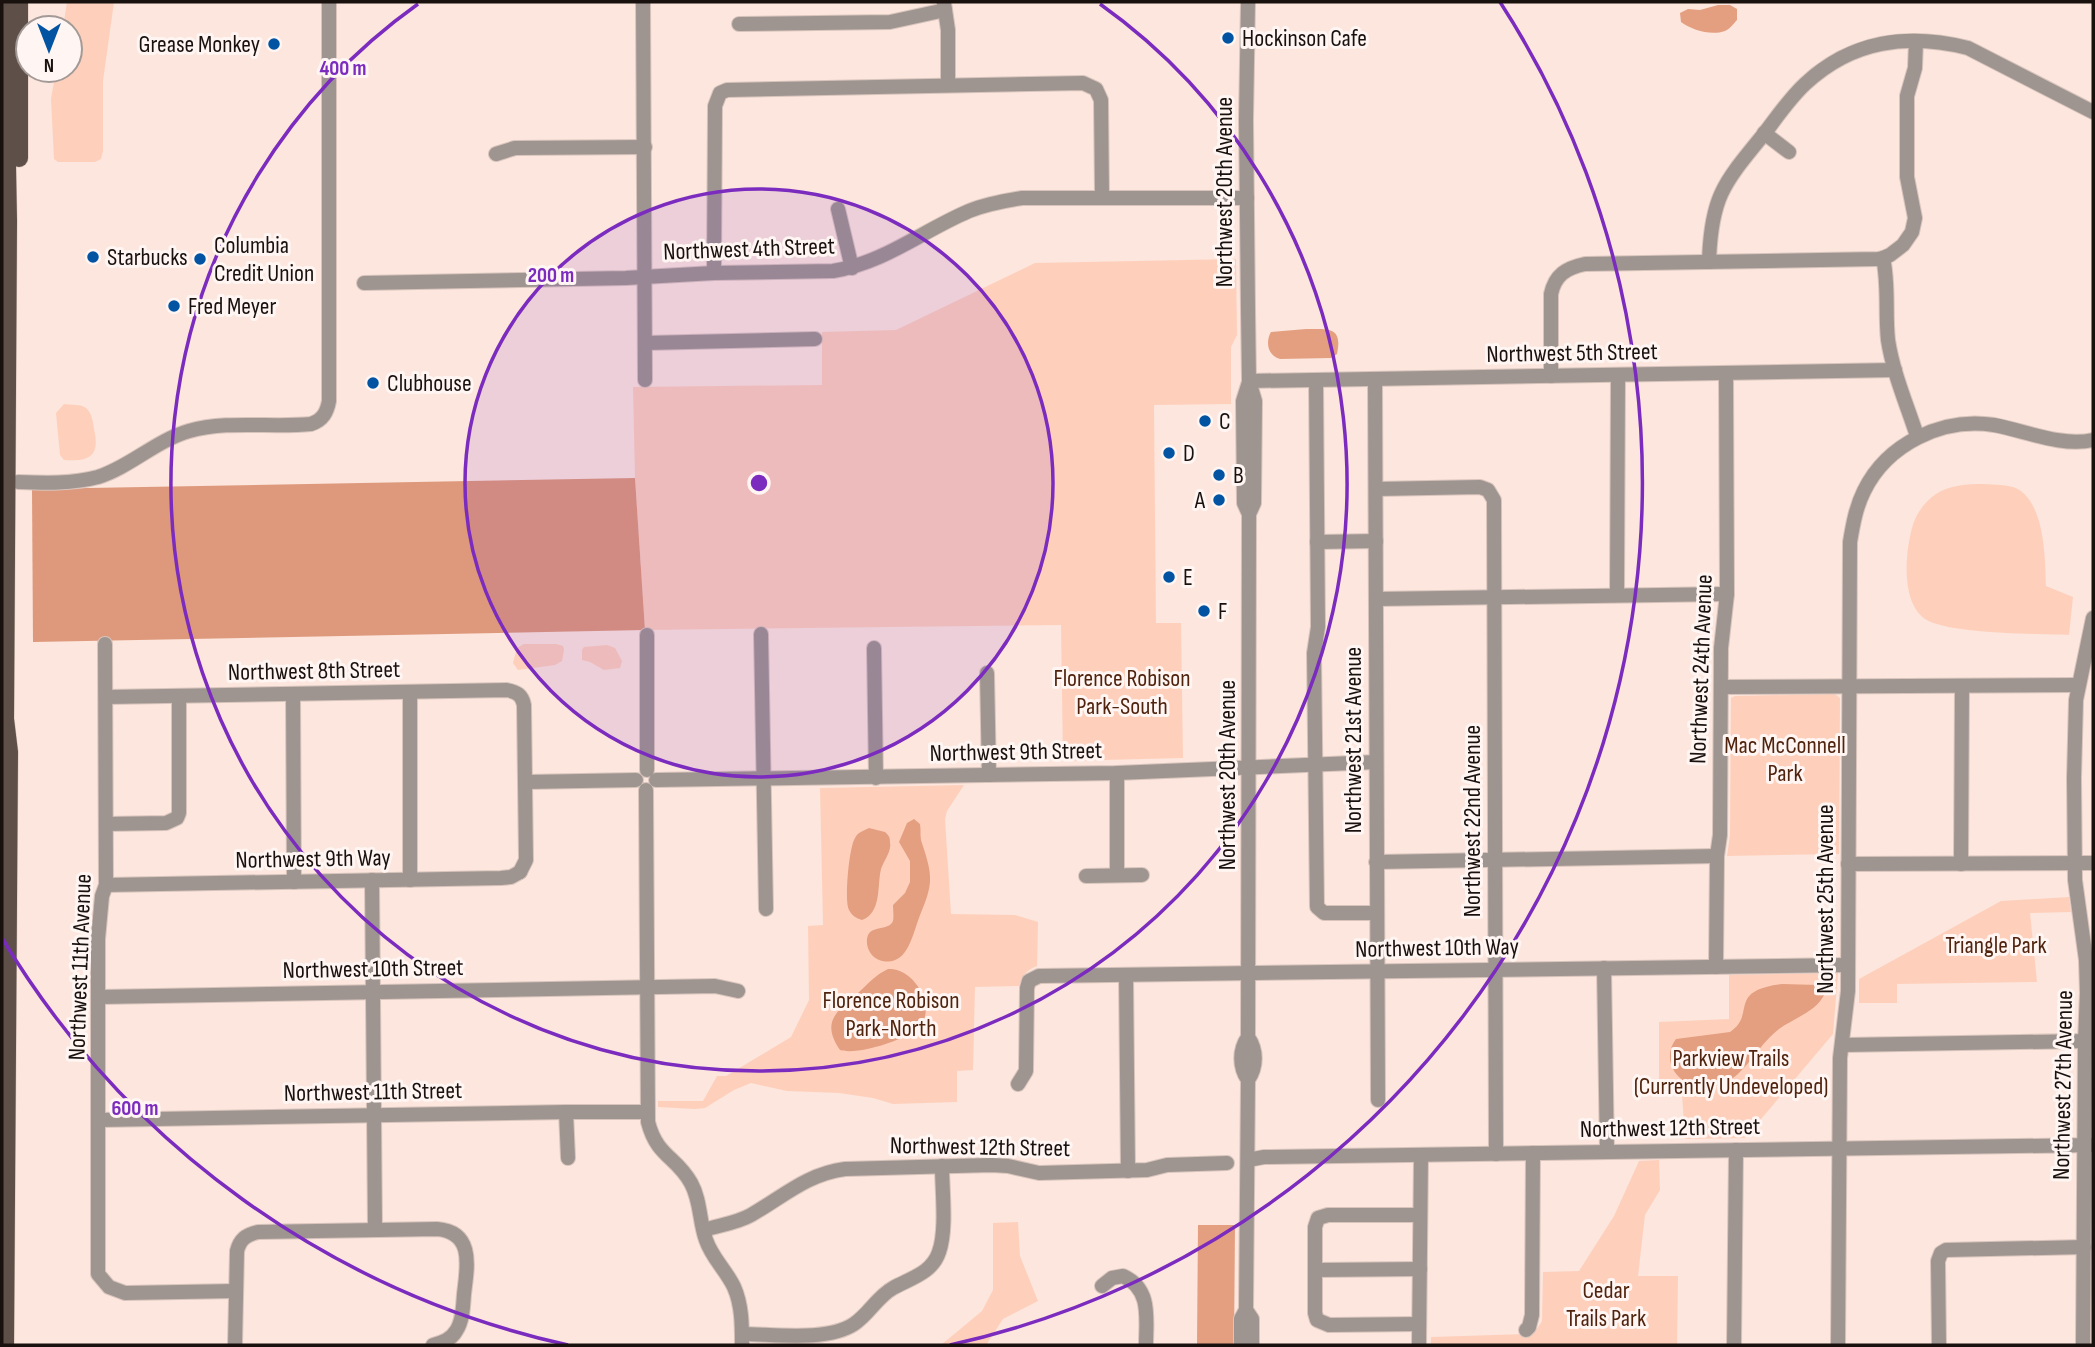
<svg xmlns="http://www.w3.org/2000/svg" width="2095" height="1347" font-family="'Sofia Sans Condensed',sans-serif">
  <rect width="100%" height="100%" fill="#fce6dd"/>
  <g fill="#fed0bc">
    <polygon points="67,2 114,2 103,81 103,151 101,159 95,162 58,162 54,159 51,99 56,70 70,70 70,28 63,28"/>
    <polygon points="1236,259 1237,335 1231,347 1231,404 1154,405 1156,623 1181,623 1183,758 1063,761 1061,625 645,630 635,478 633,387 822,385 822,332 896,330 1035,263"/>
    <path d="M64 404C71 405 81 404 86 408 92 413 93 422 94 429 100 455 91 462 64 460L60 455 56 413Z"/>
    <path d="M1983 484C1994 485 2012 484 2021 491 2045 510 2045 558 2046 586L2073 597 2069 635C2039 634 1947 634 1925 619 1901 602 1905 554 1912 528 1915 515 1925 501 1936 494 1949 485 1967 484 1983 484Z"/>
    <polygon points="524,644 556,644 563,646 564,650 562,661 555,665 518,670 513,663 517,648"/>
    <polygon points="607,645 615,648 622,661 620,668 604,670 590,662 582,660 582,650 584,647"/>
    <polygon points="1835,694 1840,698 1839,854 1727,856 1730,835 1731,698 1735,696"/>
    <path d="M964 785 947 811 945 819 951 914 1015 915 1038 922 1037 966C1027 970 1022 975 1019 986L975 987 973 1070 957 1071V1102L893 1104 873 1098 839 1093 787 1091 751 1083 734 1090 705 1108 695 1109 658 1107V1101H703L717 1076H726L791 1037 809 1000 808 926 823 925 820 788Z"/>
    <polygon points="2069,897 2071,912 2030,913 2037,982 1897,984 1897,1003 1859,1003 1859,979 2001,901"/>
    <polygon points="1838,973 1833,1034 1745,1138 1685,1139 1682,1094 1659,1095 1659,1022 1729,1019 1729,975"/>
    <polygon points="1659,1160 1660,1190 1645,1215 1638,1276 1678,1276 1677,1345 1431,1345 1431,1337 1528,1334 1537,1329 1542,1321 1543,1272 1579,1271 1614,1216 1639,1161"/>
    <polygon points="1018,1222 1020,1256 1038,1301 1003,1319 986,1345 941,1345 982,1311 993,1290 993,1223"/>
  </g>
  <polygon fill="#de997c" points="635,478 645,630 33,642 32,489"/>
  <g fill="#e49f81">
    <path d="M1718 5H1730L1737 9V20C1733 24 1730 29 1725 31 1711 36 1692 30 1681 22L1680 13 1688 9 1700 10Z"/>
    <path d="M1306 329C1328 329 1343 326 1337 354L1331 358 1280 359C1268 356 1265 342 1271 332Z"/>
    <path d="M914 819 920 824C921 829 920 835 921 840 925 853 931 868 930 882 929 895 923 907 919 918 912 936 907 969 879 960 872 957 868 951 867 944 865 922 888 933 893 921 894 918 893 909 893 905L905 893 910 882V861L899 842 907 823Z"/>
    <path d="M869 828 885 832C888 835 890 836 890 842 892 851 884 860 881 869 877 885 882 913 862 920 856 918 852 916 849 910 844 901 849 847 855 838 858 832 863 831 869 828Z"/>
    <path d="M888 969C911 967 932 999 924 1020 917 1038 857 1056 840 1050 821 1022 836 1012 857 994 868 984 875 975 888 969Z"/>
    <path d="M1782 984 1819 985 1825 993C1818 1011 1794 1018 1779 1029 1750 1051 1739 1096 1694 1086 1686 1084 1677 1077 1673 1069 1668 1059 1669 1048 1676 1039L1730 1032C1757 1014 1726 991 1782 984Z"/>
    <polygon points="1198,1225 1235,1225 1234,1345 1197,1345"/>
  </g>
  <g fill="none" stroke-linecap="round" stroke-linejoin="round">
    <defs>
      <g id="minor">
        <polyline points="643,2 645,380"/>
        <polyline points="944,3 948,30 948,85"/>
        <polyline points="739,24 890,22 945,10"/>
        <path d="M1916 41 1915 68 1907 96V177L1915 218 1912 232 1903 245 1890 255 1883 258C1889 285 1885 313 1888 340 1893 373 1907 405 1917 436"/>
        <polyline points="1764,133 1789,152"/>
        <polyline points="496,154 515,148 645,147"/>
        <polyline points="838,209 852,268"/>
        <path d="M1709 262C1711 196 1724 183 1764 134 1777 117 1789 99 1805 84 1852 40 1907 33 1968 48L2093 112"/>
        <polyline points="714,273 715,106 720,93 727,90 1083,83 1096,89 1101,100 1102,197"/>
        <path d="M364 283 626 278 714 273 833 271C884 263 922 231 969 211 986 204 1003 201 1022 198H1247"/>
        <polyline points="645,343 815,339"/>
        <path d="M1551 376V294C1555 275 1566 268 1585 264L1878 259 1883 258"/>
        <polyline points="1375,379 1378,1100"/>
        <polyline points="1316,380 1318,627 1314,653 1317,907 1324,913 1377,913"/>
        <polyline points="1249,381 1895,370"/>
        <polyline points="1249,382 1243,401 1244,503 1249,514"/>
        <path d="M18 482C45 483 72 484 98 477 130 467 155 441 189 431 228 420 271 428 311 424 323 420 327 412 329 401V2"/>
        <polyline points="1376,489 1480,487 1488,490 1494,500 1496,1154"/>
        <polyline points="1317,542 1376,541"/>
        <polyline points="1617,594 1618,375"/>
        <polyline points="1376,599 1727,594"/>
        <polyline points="761,634 766,909"/>
        <polyline points="647,635 647,770"/>
        <polyline points="105,644 106,885 102,896 98,939 98,1274 109,1287 125,1293 235,1291"/>
        <polyline points="874,648 876,778"/>
        <polyline points="987,673 989,775"/>
        <polyline points="1721,687 2078,685"/>
        <polyline points="293,694 294,882"/>
        <path d="M106 697 507 690C517 692 522 695 524 705L526 860 520 872"/>
        <polyline points="1117,773 1117,875"/>
        <polyline points="656,780 1117,773 1376,762"/>
        <polyline points="526,782 636,780"/>
        <path d="M646 790 648 1122C657 1157 676 1156 691 1183 701 1201 699 1221 706 1240 712 1258 726 1270 734 1287 742 1305 742 1325 742 1345"/>
        <polyline points="106,824 166,823 177,818 179,813 179,696"/>
        <polyline points="1376,862 1717,856"/>
        <polyline points="1848,864 2093,863"/>
        <polyline points="1961,864 1962,686"/>
        <polyline points="1086,876 1142,875"/>
        <polyline points="372,880 375,1230"/>
        <polyline points="410,880 410,692"/>
        <polyline points="106,885 501,878 511,877 520,872"/>
        <polyline points="1716,967 1717,856 1720,835 1721,648 1727,594 1726,373"/>
        <polyline points="1604,968 1607,1152"/>
        <polyline points="1126,975 1128,1171"/>
        <polyline points="99,997 715,986 738,991"/>
        <polyline points="1843,1045 2085,1041"/>
        <path d="M1248 1080C1257 1067 1257 1050 1248 1037"/>
        <polyline points="1018,1084 1026,1071 1027,988 1029,981 1039,976 1848,965"/>
        <polyline points="566,1112 568,1158"/>
        <polyline points="99,1120 566,1112 647,1112"/>
        <polyline points="1248,1160 1264,1157 2093,1145"/>
        <path d="M704 1230C720 1225 737 1223 751 1215 784 1196 807 1174 845 1169L992 1165 1008 1166 1039 1173 1147 1170 1167 1165 1227 1163"/>
        <polyline points="1316,1270 1420,1269"/>
        <path d="M1102 1286 1112 1278 1123 1276C1152 1289 1146 1319 1146 1345"/>
        <polyline points="1246,1310 1252,1319 1252,1345"/>
        <polyline points="1419,1324 1329,1325 1317,1320 1315,1313 1315,1227 1318,1218 1328,1215 1420,1215"/>
        <polyline points="1526,1330 1529,1327 1532,1315 1533,1153"/>
        <path d="M742 1334C773 1334 827 1342 854 1324 869 1314 877 1297 893 1288 911 1278 932 1273 939 1252 947 1230 942 1190 942 1166"/>
        <path d="M235 1345 237 1251C240 1239 246 1235 258 1232L437 1229C475 1232 467 1268 464 1294 463 1306 463 1321 456 1331 451 1340 442 1343 433 1345"/>
        <path d="M1241 1345V1319L1246 1310 1248 1080C1239 1067 1239 1050 1248 1037L1249 514 1254 503 1255 401 1249 381 1248 309 1246 120 1248 2"/>
        <polyline points="1419,1345 1421,1155"/>
        <polyline points="1734,1345 1736,1150"/>
        <path d="M1838 1345 1840 1058 1848 991 1850 542C1853 524 1856 507 1864 491 1887 444 1942 417 1994 425 2026 431 2061 447 2093 440"/>
        <polyline points="1939,1345 1938,1261 1941,1253 1946,1250 2084,1247"/>
        <polyline points="2083,1345 2085,1041 2087,993 2086,960 2075,880 2074,778 2076,700 2093,618"/>
      </g>
      <g id="major">
        <polyline points="4,2 8,221 5,719 9,752 5,1345"/>
        <polyline points="19,158 19,2"/>
      </g>
    </defs>
    <use href="#minor" stroke="#d8c4bc" stroke-width="16"/>
    <use href="#major" stroke="#d8c4bc" stroke-width="19"/>
    <use href="#minor" stroke="#9e9591" stroke-width="14"/>
    <use href="#major" stroke="#5e4f48" stroke-width="18"/>
  </g>
  <circle cx="759" cy="483" r="294" fill="#7b2cbf" fill-opacity=".12"/>
  <g fill="none" stroke="#7b2cbf" stroke-width="3.5">
    <circle cx="759" cy="483" r="294"/>
    <path d="M1100 4A588 588 0 1 1 418 4"/>
    <path d="M568 1345A883 883 0 0 1 2 938M1500 2A883 883 0 0 1 950 1345"/>
  </g>
  <g fill="#0254a2" stroke="#fff6f3" stroke-width="2.5">
    <circle cx="1228" cy="38" r="7"/>
    <circle cx="274" cy="44" r="7"/>
    <circle cx="93" cy="257" r="7"/>
    <circle cx="200" cy="259" r="7"/>
    <circle cx="174" cy="306" r="7"/>
    <circle cx="373" cy="383" r="7"/>
    <circle cx="1205" cy="421" r="7"/>
    <circle cx="1169" cy="453" r="7"/>
    <circle cx="1219" cy="475" r="7"/>
    <circle cx="1219" cy="500" r="7"/>
    <circle cx="1169" cy="577" r="7"/>
    <circle cx="1204" cy="611" r="7"/>
  </g>
  <g text-anchor="middle" dominant-baseline="central" stroke-width="6" stroke-linejoin="round" paint-order="stroke">
    <g font-size="24" fill="#18110e" stroke="#fff6f3" text-anchor="start">
      <text x="1242" y="38">Hockinson Cafe</text>
      <text x="260" y="44" text-anchor="end">Grease Monkey</text>
      <text x="214" y="245">Columbia<tspan x="214" dy="28">Credit Union</tspan></text>
      <text x="107" y="257">Starbucks</text>
      <text x="188" y="306">Fred Meyer</text>
      <text x="387" y="383">Clubhouse</text>
      <text x="1219" y="421">C</text>
      <text x="1183" y="453">D</text>
      <text x="1233" y="475">B</text>
      <text x="1205" y="500" text-anchor="end">A</text>
      <text x="1183" y="577">E</text>
      <text x="1218" y="611">F</text>
    </g>
    <g font-size="24" fill="#18110e" stroke="#fff6f3">
      <text transform="translate(1224 192) rotate(-90)">Northwest 20th Avenue</text>
      <text transform="translate(749 249) rotate(-2)">Northwest 4th Street</text>
      <text transform="translate(1572 353) rotate(-1)">Northwest 5th Street</text>
      <text transform="translate(1701 669) rotate(-88)">Northwest 24th Avenue</text>
      <text transform="translate(314 671) rotate(-1)">Northwest 8th Street</text>
      <text transform="translate(1353 740) rotate(-90)">Northwest 21st Avenue</text>
      <text transform="translate(1016 752) rotate(-1)">Northwest 9th Street</text>
      <text transform="translate(1227 775) rotate(-90)">Northwest 20th Avenue</text>
      <text transform="translate(1472 821) rotate(-90)">Northwest 22nd Avenue</text>
      <text transform="translate(313 859) rotate(-1)">Northwest 9th Way</text>
      <text transform="translate(1825 899) rotate(-90)">Northwest 25th Avenue</text>
      <text transform="translate(1437 948) rotate(-1)">Northwest 10th Way</text>
      <text transform="translate(80 967) rotate(-88)">Northwest 11th Avenue</text>
      <text transform="translate(373 969) rotate(-1)">Northwest 10th Street</text>
      <text transform="translate(2063 1085) rotate(-89)">Northwest 27th Avenue</text>
      <text transform="translate(373 1092) rotate(-1)">Northwest 11th Street</text>
      <text transform="translate(1670 1128) rotate(-1)">Northwest 12th Street</text>
      <text transform="translate(980 1147) rotate(1)">Northwest 12th Street</text>
    </g>
    <g font-size="24" fill="#50230e" stroke="#fff6f3">
      <text x="1122" y="678">Florence Robison<tspan x="1122" dy="28">Park-South</tspan></text>
      <text x="1785" y="745">Mac McConnell<tspan x="1785" dy="28">Park</tspan></text>
      <text x="1996" y="945">Triangle Park</text>
      <text x="891" y="1000">Florence Robison<tspan x="891" dy="28">Park-North</tspan></text>
      <text x="1731" y="1058">Parkview Trails<tspan x="1731" dy="28">(Currently Undeveloped)</tspan></text>
      <text x="1606" y="1290">Cedar<tspan x="1606" dy="28">Trails Park</tspan></text>
    </g>
  </g>
  <circle cx="759" cy="483" r="10" fill="#7b2cbf" stroke="#fff6f3" stroke-width="3.5"/>
  <g font-size="21" text-anchor="middle" font-weight="bold" fill="#7b2cbf" stroke="#fff6f3" stroke-width="6" stroke-linejoin="round" paint-order="stroke">
    <text x="343" y="75">400 m</text>
    <text x="551" y="282">200 m</text>
    <text x="135" y="1115">600 m</text>
  </g>
  <rect width="2095" height="1347" fill="none" stroke="#18110e" stroke-width="7"/>
  <g transform="translate(49 49) rotate(180)"><circle r="33" fill="#fff6f3" stroke="#a39a97" stroke-width="2"/>
  <path d="M0-5L12 26L0 18L-12 26Z" fill="#0254a2"/>
  <text y="-10" font-size="19" font-weight="bold" text-anchor="middle" fill="#18110e">N</text>
  </g>
</svg>
